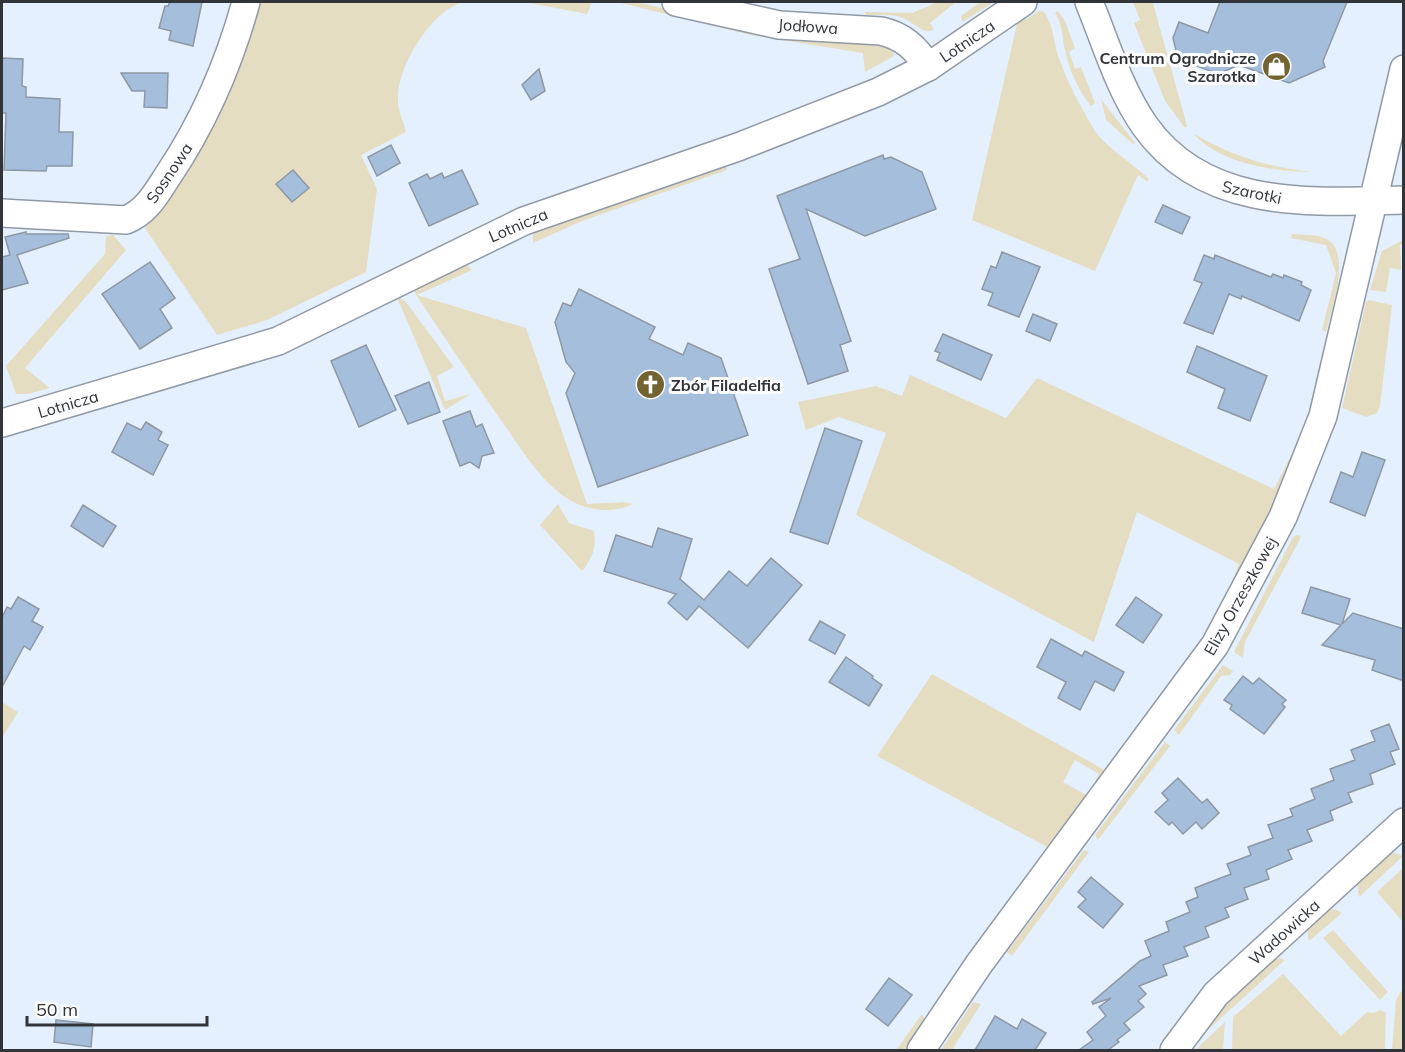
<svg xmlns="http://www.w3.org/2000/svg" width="1405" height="1052" font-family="Mulish,sans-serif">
  <rect width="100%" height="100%" fill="#e5f0fe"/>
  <g fill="#e5ddc1">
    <path d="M259 2H464C432 9 396 68 398 101 398 111 404 122 406 132L361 155 377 189 366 272 267 320 217 335 145 228 183 179 230 93Z"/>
    <polygon points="524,2 592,2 587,14"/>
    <polygon points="617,2 637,2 736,26 862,37 892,49 894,56 865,72 863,53 751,35"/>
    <path d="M938 2H956L930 23 934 29C924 36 915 23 905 19 893 13 879 15 866 15L865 12 912 13Z"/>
    <polygon points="980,2 994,2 962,22 961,16"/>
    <polygon points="1133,2 1153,3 1187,126 1185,128 1165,101 1134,23 1140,20"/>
    <path d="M1039 11 1044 12C1055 28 1053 43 1060 61 1069 86 1082 109 1095 131 1105 146 1134 165 1148 178V182L1138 175 1095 271 972 220 1017 24 1024 17 1026 20Z"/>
    <path d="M1058 11 1065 21 1075 48 1069 52 1075 69 1081 67 1095 103 1091 106C1078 90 1069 70 1065 50 1061 34 1064 28 1055 13Z"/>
    <polygon points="1101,99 1135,143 1133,144 1106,120"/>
    <path d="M1193 133C1231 156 1268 167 1311 172 1273 171 1220 164 1193 133Z"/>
    <polygon points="725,164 727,170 582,221 533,243 533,234 538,229"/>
    <path d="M1292 234C1302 235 1315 234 1324 238 1354 249 1331 310 1326 332L1322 330 1336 273 1326 245 1291 238Z"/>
    <polygon points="113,235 126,250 25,368 50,388 28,394 16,394 6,366 105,254 106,236"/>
    <polygon points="1403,240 1403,244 1400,245 1401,270 1390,268 1386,292 1370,290 1382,251"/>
    <path d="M464 262 472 270 417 295 526 328 587 504 624 502 633 504C613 514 587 511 568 499 540 481 521 448 502 422 473 380 445 338 416 295L413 286Z"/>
    <polygon points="396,295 406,302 454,367 437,376 445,401 471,394 445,410"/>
    <polygon points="1369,300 1392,305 1380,406 1377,413 1366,417 1342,408 1366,302"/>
    <path d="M910 375 1006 418 1037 378 1274 489 1293 452C1281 502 1256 548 1233 594L1228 592 1239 564 1137 512 1094 642 856 515 886 433 839 417 806 430 798 402 876 386 902 396Z"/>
    <path d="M558 504 569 523 594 531C597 547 592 559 582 571L540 525Z"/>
    <polygon points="1297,535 1301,536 1299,541 1245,642 1243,658 1234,652 1293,537"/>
    <polygon points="1223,665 1233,671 1230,675 1221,676 1179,735 1174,730"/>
    <polygon points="932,674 1103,769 1105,773 1098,784 1095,782 1099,774 1075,760 1063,782 1088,796 1049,848 877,756"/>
    <polygon points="2,702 18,712 2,738"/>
    <polygon points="1165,742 1170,746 1098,840 1095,835"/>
    <polygon points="1084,850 1089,852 1012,956 1007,952"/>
    <polygon points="1395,853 1403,856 1359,897 1357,883 1380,856"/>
    <polygon points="1403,868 1403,922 1377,892"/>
    <path d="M1334 909 1342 913 1309 941C1303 924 1318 911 1334 909Z"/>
    <polygon points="1333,930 1388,992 1380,1000 1323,938"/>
    <polygon points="1280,958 1285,960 1198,1039 1195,1037 1264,963"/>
    <polygon points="1283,974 1341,1036 1367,1012 1373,1013 1381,1010 1386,1013 1385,1050 1232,1050 1233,1017"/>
    <polygon points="1403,988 1403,1050 1392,1050 1396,1000"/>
    <polygon points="973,1002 981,1004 952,1050 941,1050"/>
    <polygon points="922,1014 925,1021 908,1050 896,1050"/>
    <polygon points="1225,1022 1223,1050 1195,1050"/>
  </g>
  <g fill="#a5bedc" stroke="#8e98a4" stroke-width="1.5">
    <polygon points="170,2 202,2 193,46 169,40 171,31 159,28 165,6 168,6"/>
    <polygon points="1220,2 1347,2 1323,61 1325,67 1289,83 1239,65 1218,74 1178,59 1173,38 1179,22 1208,33"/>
    <polygon points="2,58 23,59 22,86 26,87 26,97 60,99 59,132 73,132 72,166 47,166 46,171 4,170 6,113 2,113"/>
    <polygon points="539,69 545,91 531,100 522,85"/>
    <polygon points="121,73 168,73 167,108 144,107 145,91 132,91"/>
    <polygon points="391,145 400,163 377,176 368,157"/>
    <polygon points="883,155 884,159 891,157 922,172 936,209 865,236 806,209 851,341 840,345 848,371 808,384 769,269 800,259 777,196"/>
    <polygon points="293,170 309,188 292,202 276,184"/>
    <polygon points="462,170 478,204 429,226 409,183 427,174 430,179 442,173 444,178"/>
    <polygon points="1163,205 1190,217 1182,234 1155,222"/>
    <polygon points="26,232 26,234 68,234 69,238 17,255 28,283 2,290 2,257 10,255 5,237"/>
    <polygon points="1002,252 1040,267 1019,317 988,305 993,293 982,289 991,266 996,268"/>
    <polygon points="1204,255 1214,259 1215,255 1271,277 1273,274 1283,278 1284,275 1302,282 1301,285 1311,290 1299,321 1242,296 1241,299 1229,294 1213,334 1184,323 1202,283 1194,280"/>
    <polygon points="150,262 175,298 160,309 172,328 140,349 102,294"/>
    <polygon points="579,289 655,327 649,339 683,355 688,343 721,358 748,435 598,487 566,393 575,373 566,362 555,322 563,303 571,306"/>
    <polygon points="1033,314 1057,324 1050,341 1026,331"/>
    <polygon points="943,334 992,355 981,380 937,360 940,353 935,351"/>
    <polygon points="366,345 396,410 359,427 331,361"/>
    <polygon points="1197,346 1267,376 1250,421 1218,408 1225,389 1187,372"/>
    <polygon points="429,382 440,412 408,424 395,396"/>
    <polygon points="470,411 476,427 482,424 494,453 482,456 479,468 470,462 460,466 443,421"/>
    <polygon points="146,422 162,432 158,440 168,445 153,475 112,452 127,423 141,430"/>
    <polygon points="825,428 862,441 828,544 790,532"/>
    <polygon points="1362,452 1385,460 1365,516 1330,502 1341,472 1353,477"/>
    <polygon points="83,505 116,526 103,547 71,526"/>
    <polygon points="658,528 692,539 680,579 704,600 729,571 747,586 771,558 802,585 748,648 699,606 687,620 668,603 676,594 604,571 616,535 652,547"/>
    <polygon points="1311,587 1350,599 1342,624 1353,613 1404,629 1404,681 1372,670 1375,660 1322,645 1341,625 1302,613"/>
    <polygon points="18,597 39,609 32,621 43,627 30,650 24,646 2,687 2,618 7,607 11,609"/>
    <polygon points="1136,597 1162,615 1143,643 1116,625"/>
    <polygon points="820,621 845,635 835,654 809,640"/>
    <polygon points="1051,639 1082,656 1085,651 1124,672 1114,691 1095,681 1080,710 1058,698 1066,682 1037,667"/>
    <polygon points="846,657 873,676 872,678 882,685 869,706 829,682"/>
    <polygon points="1243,676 1253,684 1259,678 1286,700 1282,704 1285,707 1264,734 1230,709 1232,705 1224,700"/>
    <polygon points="1389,724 1399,749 1390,752 1395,764 1370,774 1373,784 1348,793 1352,802 1330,811 1333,820 1307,830 1312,841 1288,850 1292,859 1266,870 1269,879 1244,888 1248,899 1225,908 1229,917 1205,927 1209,937 1184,947 1188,956 1163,965 1167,975 1139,986 1146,994 1138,1001 1144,1007 1124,1023 1130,1030 1117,1040 1119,1042 1108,1050 1079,1050 1093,1040 1087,1032 1106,1016 1099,1007 1111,998 1093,1004 1092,1002 1140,961 1151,956 1145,941 1169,931 1166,922 1190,912 1186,902 1198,897 1195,888 1231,874 1227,864 1251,855 1248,847 1273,838 1268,825 1293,816 1290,809 1315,799 1311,789 1334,780 1330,769 1355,760 1351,750 1375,741 1371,731"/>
    <polygon points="1178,778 1202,803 1207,799 1219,813 1202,829 1196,822 1183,834 1172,822 1169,825 1155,812 1168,800 1162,793"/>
    <polygon points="1091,877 1123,904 1103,928 1078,907 1086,899 1078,892"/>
    <polygon points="889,978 912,995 888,1026 866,1009"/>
    <polygon points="995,1016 1017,1029 1022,1019 1046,1033 1035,1050 975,1050"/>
    <polygon points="56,1020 93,1024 91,1047 54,1042"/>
  </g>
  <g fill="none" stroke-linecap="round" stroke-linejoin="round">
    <defs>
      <g id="minor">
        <path d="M676 2 779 25 881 31C903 36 916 48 928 67"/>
        <path d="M1089 2C1106 43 1119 89 1145 126 1205 211 1312 202 1404 200"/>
        <path d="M2 213 126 220C147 212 157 192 169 174 205 120 229 64 246 2"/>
        <polyline points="2,423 278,341 524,221 738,147 878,92 928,67 1023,2"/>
        <polyline points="921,1050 979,964 1215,645 1283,517 1323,416 1404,69"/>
        <polyline points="1174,1050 1216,994 1404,822"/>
      </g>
    </defs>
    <use href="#minor" stroke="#9099a6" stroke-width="30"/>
    <use href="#minor" stroke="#fff" stroke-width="27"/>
  </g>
  <defs>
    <symbol id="shop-disc" viewBox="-11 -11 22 22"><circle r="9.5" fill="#736331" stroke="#fcfcfc"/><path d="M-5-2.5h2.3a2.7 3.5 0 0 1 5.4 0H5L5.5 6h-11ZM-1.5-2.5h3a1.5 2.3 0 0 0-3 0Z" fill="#fff"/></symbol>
    <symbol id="church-disc" viewBox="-11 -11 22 22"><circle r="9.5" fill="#736331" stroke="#fcfcfc"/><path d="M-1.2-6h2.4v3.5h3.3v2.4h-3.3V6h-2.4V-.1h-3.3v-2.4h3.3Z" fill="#fff"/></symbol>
  </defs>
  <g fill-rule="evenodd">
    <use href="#shop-disc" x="1260" y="50" width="33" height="33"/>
    <use href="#church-disc" x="634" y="368" width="33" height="33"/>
  </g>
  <g text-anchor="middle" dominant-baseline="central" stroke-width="6" stroke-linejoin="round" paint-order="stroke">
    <g font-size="16" fill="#31353a" stroke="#fcfcfc">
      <text transform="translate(808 26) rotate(4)">Jodłowa</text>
      <text transform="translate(967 41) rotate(-34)">Lotnicza</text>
      <text transform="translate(169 173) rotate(-56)">Sosnowa</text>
      <text transform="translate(1252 192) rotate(12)">Szarotki</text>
      <text transform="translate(518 225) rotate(-23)">Lotnicza</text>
      <text transform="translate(68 404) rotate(-16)">Lotnicza</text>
      <text transform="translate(1240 596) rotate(-61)">Elizy Orzeszkowej</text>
      <text transform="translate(1284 932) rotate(-42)">Wadowicka</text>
    </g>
    <g font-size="16" font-weight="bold" fill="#31353a" stroke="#fcfcfc" text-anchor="end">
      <text x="1256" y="58">Centrum Ogrodnicze<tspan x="1256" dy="18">Szarotka</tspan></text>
      <text x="671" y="385" text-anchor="start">Zbór Filadelfia</text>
    </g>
  </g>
  <rect width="1405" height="1052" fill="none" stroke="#31353a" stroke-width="6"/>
  <path d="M27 1016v9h180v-9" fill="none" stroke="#31353a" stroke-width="3"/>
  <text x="36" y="1016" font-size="18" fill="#31353a" stroke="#fcfcfc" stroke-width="4.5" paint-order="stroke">50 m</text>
</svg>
